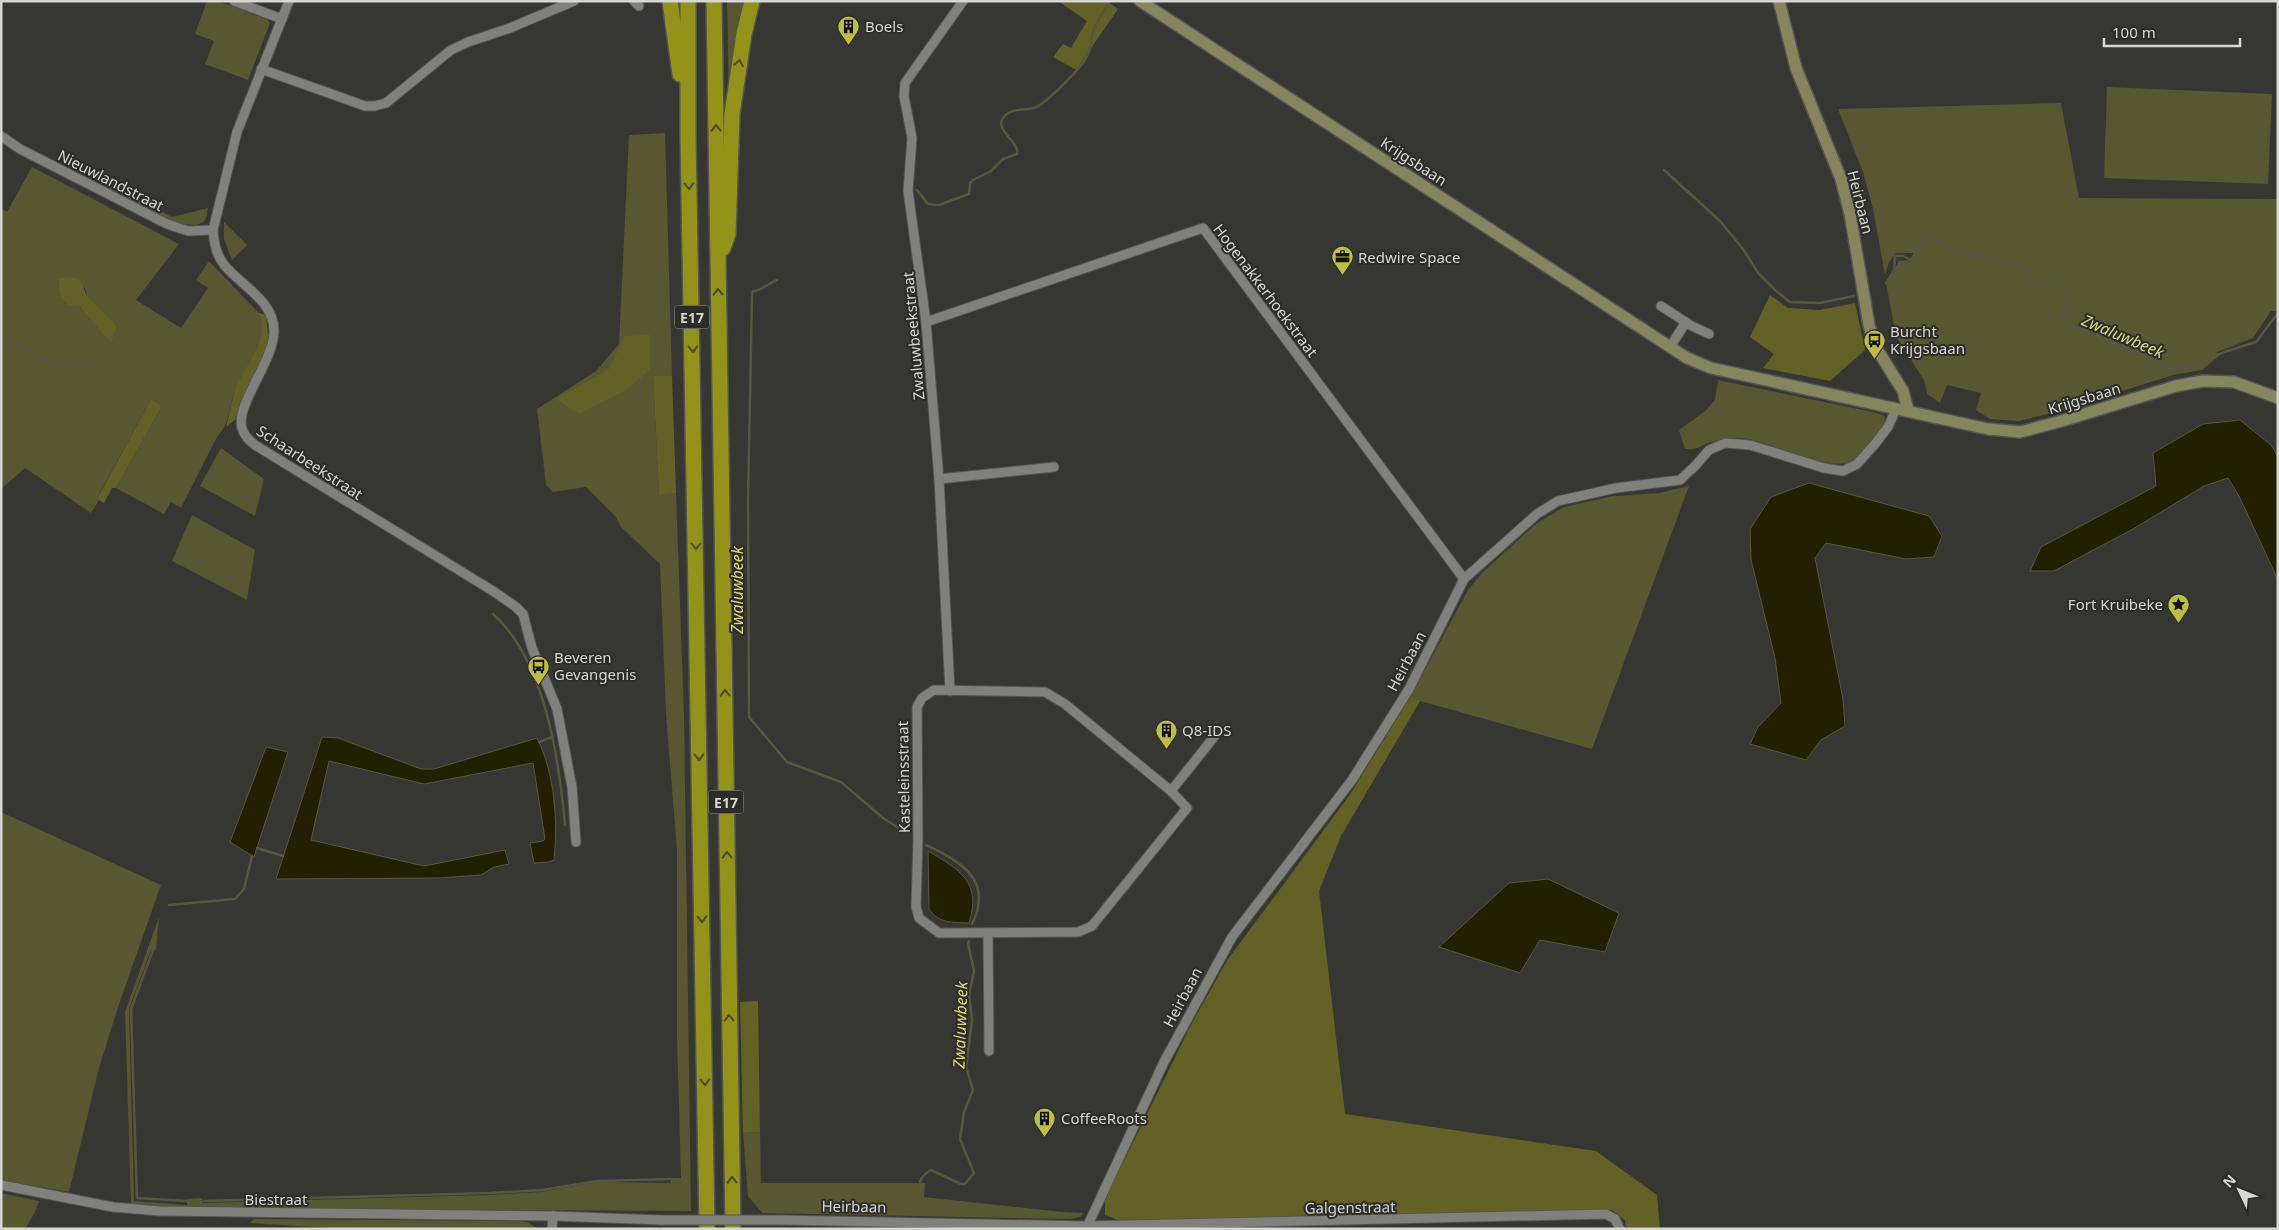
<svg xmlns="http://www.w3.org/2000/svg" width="2279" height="1230" font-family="'Noto Sans',sans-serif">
  <rect width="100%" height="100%" fill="#363632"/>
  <g fill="#575731" fill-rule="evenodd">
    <polygon points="207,1 218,1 267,19 270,23 248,80 205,64 214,41 195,34"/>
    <polygon points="727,1 748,1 729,98"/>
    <polygon points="2107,87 2272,94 2268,184 2104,178"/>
    <polygon points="2061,103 2079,198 2278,199 2278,311 2271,311 2253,338 2215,353 2224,352 2202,370 2173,375 2055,412 2019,421 1990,419 1976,410 1981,393 1947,385 1940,403 1927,394 1925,382 1896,336 1886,283 1899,261 1911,260 1913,253 1896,253 1889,262 1885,275 1873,209 1863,172 1838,109"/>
    <polygon points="665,133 672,376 653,376 659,494 676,493 684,714 691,1211 158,1208 131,1204 125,1012 159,917 156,950 151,949 129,1009 134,1201 187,1205 187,1199 202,1198 203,1203 487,1195 542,1192 597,1182 671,1183 671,1178 681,1178 677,1038 677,850 666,714 660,564 621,527 616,517 586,487 553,492 546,485 537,409 596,371 619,344 629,135"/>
    <path d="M32 167 179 244 136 300 181 328 208 288 196 280 209 261 259 313C269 342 246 365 235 391 228 409 231 422 217 437L181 508 171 502 164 514 116 488 162 406 151 399 97 498 99 500 91 513 25 468 1 489V208L7 212ZM58 279 85 288 87 296 117 326 111 342 80 307 60 297Z"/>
    <path d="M103 181 172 217 208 208C207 213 207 219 203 222 185 236 120 194 101 185Z"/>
    <polygon points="224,222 247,245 232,260 224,239"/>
    <path d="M1718 380 1873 412 1885 416 1884 426C1874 437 1863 455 1849 462 1831 471 1771 444 1749 439 1736 437 1723 438 1711 442 1699 446 1699 450 1685 449L1679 430 1705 411 1715 400Z"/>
    <polygon points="221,448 264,479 255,516 200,486"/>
    <polygon points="1689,486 1592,749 1420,701 1411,696 1468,590 1483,572 1537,523 1564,507 1613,496 1659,493"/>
    <polygon points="192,515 255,550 247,600 172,561"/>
    <polygon points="1,812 161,885 118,1007 99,1068 69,1192 1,1180"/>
    <polygon points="760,1132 761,1183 925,1183 924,1197 1062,1212 1083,1213 1081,1217 1071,1219 762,1213 748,1196 743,1133"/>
    <polygon points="1,1193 39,1201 34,1214 25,1229 1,1229"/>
    <polygon points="254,1219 515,1221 527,1222 538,1229 346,1229 250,1223"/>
  </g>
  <g fill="#626227">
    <polygon points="1058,1 1107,1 1118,9 1076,70 1053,57 1063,44 1071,48 1087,21"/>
    <polygon points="72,277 80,280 87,296 117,326 111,343 80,307 69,305 60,297 58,279"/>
    <polygon points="1770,295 1788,308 1820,310 1855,303 1865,350 1830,381 1763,368 1774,354 1750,337"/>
    <path d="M259 313 266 315 269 345 242 400 236 419 226 427C229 416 231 404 234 393 244 365 269 344 259 313Z"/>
    <polygon points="650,335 650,369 628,389 579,414 556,399 609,369 625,336"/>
    <polygon points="653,376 672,376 676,493 659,495"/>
    <polygon points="151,399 162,406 116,488 112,488 104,503 97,499"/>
    <polygon points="1411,696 1420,701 1341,836 1319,891 1345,1114 1596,1151 1657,1195 1660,1229 1626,1229 1625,1220 1612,1210 1121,1221 1105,1215 1105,1201 1111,1187 1192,1023 1228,959 1349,796"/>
    <polygon points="758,1001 760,1132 743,1133 740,1002"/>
  </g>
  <g fill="#212102" stroke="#575741">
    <polygon points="2240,420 2272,446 2278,457 2278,580 2240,498 2228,478 2204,486 2133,529 2054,571 2030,571 2041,547 2156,486 2153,453 2203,424"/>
    <polygon points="1809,483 1929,516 1942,536 1934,557 1906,559 1826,543 1815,558 1843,699 1845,726 1821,740 1806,760 1750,744 1758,727 1781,703 1775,658 1751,560 1750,529 1771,497"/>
    <path d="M322 737 338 738 421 769H434L537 738C555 774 558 821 554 860L549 862 534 863 530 843 543 841 545 839 533 763 424 784 329 761 311 840 424 866 505 850 509 864 494 867 481 875 438 878 276 879Z"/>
    <polygon points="266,747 288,752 254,857 230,842"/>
    <path d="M928 851C960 870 982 882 969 923 952 922 939 924 929 909Z"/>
    <polygon points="1548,879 1619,913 1605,952 1540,940 1520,973 1439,947 1509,883"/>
  </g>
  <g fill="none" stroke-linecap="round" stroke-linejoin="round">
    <g stroke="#575741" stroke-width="2.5">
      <polyline points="1664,170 1720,221 1743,249 1759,274 1775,290 1790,302 1820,303 1854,296"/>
      <path d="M917 190 928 204 939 205 969 194 970 183 973 180 991 171 1003 159 1017 154C1020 142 994 130 1003 118 1013 105 1027 113 1038 106 1050 99 1083 67 1088 54 1092 47 1090 39 1093 32 1096 21 1104 12 1109 2"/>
      <path d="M777 280C767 284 762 290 752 292V295L748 501 749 717 787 762 841 782 883 818 905 832"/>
      <path d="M1886 283 1894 271 1895 256H1903L1911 260 1927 240 1931 238 1938 240 1950 250 2024 266 2030 269 2031 279 2035 284 2043 282 2051 275H2057C2070 287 2069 301 2061 316L2065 323 2172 369 2205 362 2224 352 2256 342 2278 313"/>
      <polyline points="1,334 3,333 38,358 63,364 90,364"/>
      <path d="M493 614C545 660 559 759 565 825"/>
      <polyline points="539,742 552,737"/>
      <path d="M926 845C961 861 994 881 972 924"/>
      <polyline points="257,848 283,856"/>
      <polyline points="169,905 235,899 244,889 252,856"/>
      <polyline points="153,950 131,1009 137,1198 187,1201"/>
      <path d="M922 1195C918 1183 919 1177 931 1170L961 1184H965L974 1173 960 1139 964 1112 973 1090 966 1067 972 1020 969 995 974 971 968 944 969 941"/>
      <polyline points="204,1201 490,1193 543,1190 597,1181 671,1179"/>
    </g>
    <defs>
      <g id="street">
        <polyline points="234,1 282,19"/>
        <path d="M289 1 237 132 213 230C214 243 216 255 225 266 242 286 274 301 274 331 274 361 235 405 242 428 244 436 249 440 255 445L493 591 516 607 523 614 532 648 557 709 572 787 576 842"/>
        <polyline points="634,1 639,6"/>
        <polyline points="261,69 365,106 375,106 386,103 451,50 468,42 510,28 574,1"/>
        <polyline points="1,136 20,149 167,224 188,231 213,230"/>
        <polyline points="1661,306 1690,325 1709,334"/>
        <polyline points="926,322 1203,228 1464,579"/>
        <polyline points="1670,347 1686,322"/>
        <polyline points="939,479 1054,467"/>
        <polygon points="934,690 1045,692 1065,704 1171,791 1187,808 1092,926 1078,932 939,933 919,918 916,907 918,839 917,707 922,698"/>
        <polyline points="950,691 939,479 926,322 908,191 912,138 904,96 905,83 963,1"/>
        <polyline points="1171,791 1214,737"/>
        <polyline points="988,933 989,1051"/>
        <polyline points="1,1185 113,1207 159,1211 553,1216 661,1220"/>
        <polyline points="781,1220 1086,1226 1606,1214 1615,1219 1620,1229"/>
        <polyline points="552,1229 553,1216"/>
        <polyline points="1086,1229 1164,1062 1232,937 1352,780 1409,689 1464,579 1537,514 1558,501 1616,488 1680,480 1695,466 1709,450 1725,443 1750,445 1824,468 1843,471 1857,464 1875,444 1888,427 1896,409"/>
      </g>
      <g id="secondary">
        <polyline points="1140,1 1687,358 1711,368 1988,429 2020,432 2058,422 2176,386 2203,381 2234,382 2278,398"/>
        <polyline points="1779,1 1796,68 1841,179 1850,214 1869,325 1875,346 1903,391 1908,410"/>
      </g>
      <g id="highway">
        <polyline points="670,1 680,74"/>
        <polyline points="688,1 688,137 707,1229"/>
        <polyline points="714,1 733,1229"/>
        <polyline points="723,248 728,234 732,114 744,34 752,1"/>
      </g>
    </defs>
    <use href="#street" stroke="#545452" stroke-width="11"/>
    <use href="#secondary" stroke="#545452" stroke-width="14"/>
    <use href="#highway" stroke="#545452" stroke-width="18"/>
    <use href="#street" stroke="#80817c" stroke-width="9"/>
    <use href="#secondary" stroke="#86865e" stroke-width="11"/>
    <use href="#highway" stroke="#949319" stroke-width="15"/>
    <defs>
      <polyline id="street-bridge" points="661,1220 781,1220"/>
    </defs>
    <use href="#street-bridge" stroke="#545452" stroke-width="11" stroke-linecap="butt"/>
    <use href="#street-bridge" stroke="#80817c" stroke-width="9"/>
  </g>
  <defs><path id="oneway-chevron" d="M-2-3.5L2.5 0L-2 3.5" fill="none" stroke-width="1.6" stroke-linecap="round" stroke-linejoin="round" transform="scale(1.25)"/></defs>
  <g stroke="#4b4b24">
    <use href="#oneway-chevron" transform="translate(739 63) rotate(-80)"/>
    <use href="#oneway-chevron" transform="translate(716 128) rotate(-91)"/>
    <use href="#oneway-chevron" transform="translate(689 186) rotate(89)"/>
    <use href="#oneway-chevron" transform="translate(718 292) rotate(-91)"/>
    <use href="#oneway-chevron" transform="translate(693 349) rotate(89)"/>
    <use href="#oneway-chevron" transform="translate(696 546) rotate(90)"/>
    <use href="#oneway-chevron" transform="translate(725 693) rotate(-91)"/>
    <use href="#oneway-chevron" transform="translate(699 757) rotate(89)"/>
    <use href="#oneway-chevron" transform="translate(727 855) rotate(-91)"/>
    <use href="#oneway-chevron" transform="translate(702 919) rotate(89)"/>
    <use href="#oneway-chevron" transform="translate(729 1018) rotate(-91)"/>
    <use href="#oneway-chevron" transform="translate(705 1082) rotate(89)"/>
    <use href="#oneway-chevron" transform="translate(732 1180) rotate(-91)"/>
  </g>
  <defs>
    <symbol id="building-pin" viewBox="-11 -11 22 30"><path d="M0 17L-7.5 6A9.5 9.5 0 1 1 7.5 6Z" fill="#bfbe41" stroke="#2c2c28"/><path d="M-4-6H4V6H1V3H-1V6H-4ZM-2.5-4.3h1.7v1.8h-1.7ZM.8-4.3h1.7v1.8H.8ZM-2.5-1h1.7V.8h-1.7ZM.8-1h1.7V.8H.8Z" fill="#111"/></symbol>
    <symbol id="office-pin" viewBox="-11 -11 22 30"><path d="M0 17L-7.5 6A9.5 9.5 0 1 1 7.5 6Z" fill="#bfbe41" stroke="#2c2c28"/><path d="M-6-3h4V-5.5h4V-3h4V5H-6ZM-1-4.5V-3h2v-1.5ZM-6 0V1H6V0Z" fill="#111"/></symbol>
    <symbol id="bus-pin" viewBox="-11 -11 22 30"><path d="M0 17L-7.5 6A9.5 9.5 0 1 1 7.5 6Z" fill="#bfbe41" stroke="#2c2c28"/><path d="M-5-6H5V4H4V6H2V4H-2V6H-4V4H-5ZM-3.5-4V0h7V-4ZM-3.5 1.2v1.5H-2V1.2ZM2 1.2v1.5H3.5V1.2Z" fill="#111"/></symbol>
    <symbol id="sight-pin" viewBox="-11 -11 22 30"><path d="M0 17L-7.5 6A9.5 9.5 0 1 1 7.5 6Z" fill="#bfbe41" stroke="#2c2c28"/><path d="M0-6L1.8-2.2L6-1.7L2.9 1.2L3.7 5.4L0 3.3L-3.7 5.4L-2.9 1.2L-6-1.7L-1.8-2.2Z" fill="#111"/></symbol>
  </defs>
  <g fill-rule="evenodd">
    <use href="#building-pin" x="836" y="14" width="25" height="34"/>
    <use href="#office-pin" x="1330" y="244" width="25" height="34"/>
    <use href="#bus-pin" x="1862" y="328" width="25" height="34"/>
    <use href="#sight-pin" x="2166" y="592" width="25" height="34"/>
    <use href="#bus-pin" x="526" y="654" width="25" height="34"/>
    <use href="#building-pin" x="1154" y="718" width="25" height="34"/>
    <use href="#building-pin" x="1032" y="1106" width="25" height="34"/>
  </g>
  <g text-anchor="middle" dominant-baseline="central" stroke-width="4" stroke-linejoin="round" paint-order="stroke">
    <g fill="#2c2c28" stroke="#a3a3a0" stroke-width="1">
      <rect x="674.5" y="305.5" width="35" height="23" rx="4"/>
      <rect x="708.5" y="790.5" width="35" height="23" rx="4"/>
    </g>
    <g font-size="14" font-weight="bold" fill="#d6d6d3">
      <text x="692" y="317">E17</text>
      <text x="726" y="802">E17</text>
    </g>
    <g font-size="15" fill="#d6d6d3" stroke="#2c2c28" text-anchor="start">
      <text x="865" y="26">Boels</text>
      <text x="1358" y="257">Redwire Space</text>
      <text x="1890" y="331">Burcht<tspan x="1890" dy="17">Krijgsbaan</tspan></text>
      <text x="2163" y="604" text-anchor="end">Fort Kruibeke</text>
      <text x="554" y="657">Beveren<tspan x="554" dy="17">Gevangenis</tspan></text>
      <text x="1182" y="730">Q8-IDS</text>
      <text x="1061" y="1118">CoffeeRoots</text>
    </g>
    <g font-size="15" fill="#d6d6d3" stroke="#2c2c28">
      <text transform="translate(1414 161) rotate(33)">Krijgsbaan</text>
      <text transform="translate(111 180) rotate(27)">Nieuwlandstraat</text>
      <text transform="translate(1861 202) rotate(76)">Heirbaan</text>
      <text transform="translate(1266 290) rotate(53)">Hogenakkerhoekstraat</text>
      <text transform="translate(913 336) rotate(-95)">Zwaluwbeekstraat</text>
      <text transform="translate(2084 398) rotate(-17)">Krijgsbaan</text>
      <text transform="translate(310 462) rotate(33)">Schaarbeekstraat</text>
      <text transform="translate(1406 661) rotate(-62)">Heirbaan</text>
      <text transform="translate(903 777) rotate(-91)">Kasteleinsstraat</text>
      <text transform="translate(1182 997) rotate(-62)">Heirbaan</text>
      <text x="276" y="1199">Biestraat</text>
      <text transform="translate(854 1206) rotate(1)">Heirbaan</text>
      <text transform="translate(1350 1207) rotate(-1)">Galgenstraat</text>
    </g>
    <g font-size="16" font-style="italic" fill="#dada82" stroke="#2c2c28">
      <text transform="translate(2123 336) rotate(23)">Zwaluwbeek</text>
      <text transform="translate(737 590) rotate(-90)">Zwaluwbeek</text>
      <text transform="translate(960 1025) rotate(-88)">Zwaluwbeek</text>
    </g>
  </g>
  <rect width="2279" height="1230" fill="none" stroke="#d6d6d3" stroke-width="5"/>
  <g transform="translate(2239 1190) rotate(313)" stroke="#2c2c28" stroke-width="4" paint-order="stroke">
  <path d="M0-4L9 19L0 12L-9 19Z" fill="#d6d6d3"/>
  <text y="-8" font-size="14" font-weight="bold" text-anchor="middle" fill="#d6d6d3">N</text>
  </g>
  <path d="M2104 38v8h136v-8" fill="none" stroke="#d6d6d3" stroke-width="2.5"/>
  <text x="2112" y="38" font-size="15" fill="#d6d6d3" stroke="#2c2c28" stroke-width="4" paint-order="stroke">100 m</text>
</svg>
